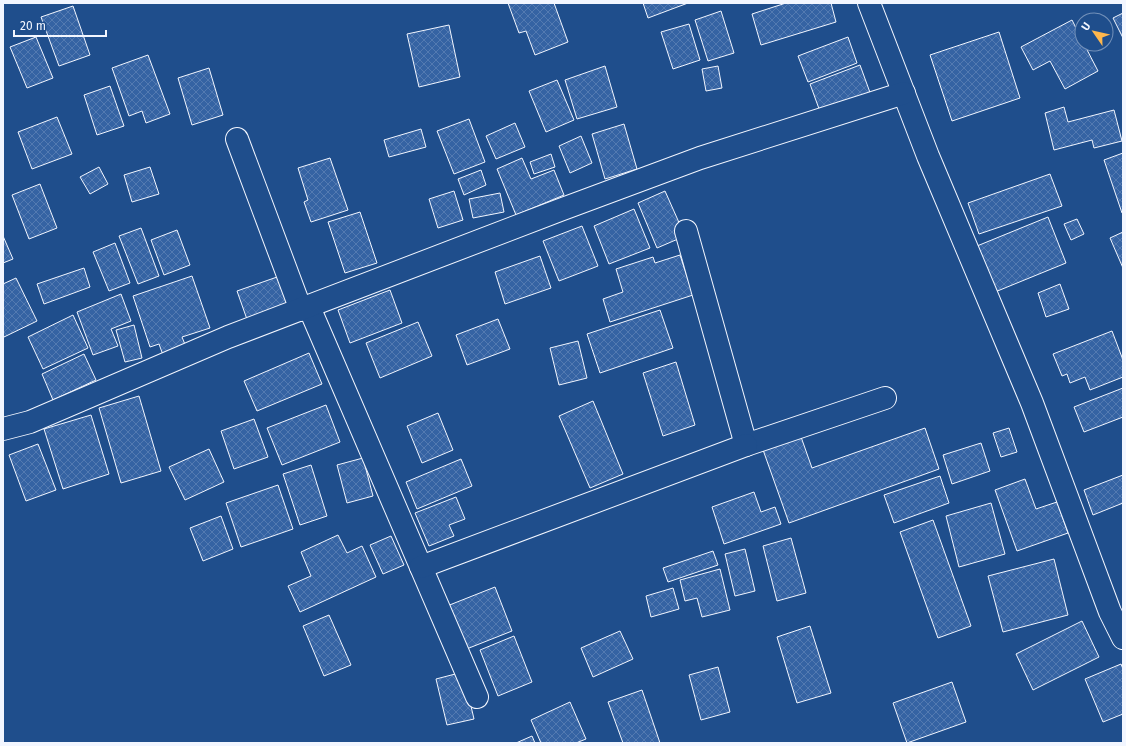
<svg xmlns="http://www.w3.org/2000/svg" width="1126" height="746" font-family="'Fira Sans',sans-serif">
  <defs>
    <pattern id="building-cross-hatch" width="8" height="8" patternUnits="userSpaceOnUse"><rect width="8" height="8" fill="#3563a3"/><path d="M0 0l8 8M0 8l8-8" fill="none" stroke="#537ab1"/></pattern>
  </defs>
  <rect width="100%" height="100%" fill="#1f4e8c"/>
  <g fill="url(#building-cross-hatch)" stroke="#f2f6ff">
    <polygon points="508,3 554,3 568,42 535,55 526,31 519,33"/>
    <polygon points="643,3 688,3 648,18"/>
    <polygon points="786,3 831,3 836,22 761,45 752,14"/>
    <polygon points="73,6 90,55 59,66 41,17"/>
    <polygon points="721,11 734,53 708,61 695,20"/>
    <polygon points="1123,13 1123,38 1113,18"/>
    <polygon points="1072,20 1082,40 1082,44 1084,44 1098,71 1065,89 1050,61 1033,70 1021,47"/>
    <polygon points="689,24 700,60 673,69 661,32"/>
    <polygon points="449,25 460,77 419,87 407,34"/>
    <polygon points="999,32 1020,98 952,121 930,55"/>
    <polygon points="36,37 53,78 27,88 10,47"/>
    <polygon points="848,37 857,63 808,82 798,56"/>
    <polygon points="148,55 170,114 146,123 142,111 129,116 112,68"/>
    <polygon points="860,65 872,98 822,117 810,84"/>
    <polygon points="605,66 617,107 577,119 565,80"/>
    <polygon points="718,66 722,88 706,91 702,69"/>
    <polygon points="209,68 223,115 192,125 178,78"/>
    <polygon points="557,80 574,120 546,132 529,91"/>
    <polygon points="110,86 124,126 97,135 84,95"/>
    <polygon points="1064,107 1068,122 1114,110 1122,141 1094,148 1092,140 1054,150 1045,113"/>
    <polygon points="57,117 72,154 32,169 18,132"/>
    <polygon points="469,119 485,162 454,174 437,131"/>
    <polygon points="515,123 525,147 496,159 486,136"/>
    <polygon points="624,124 637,169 605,179 592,134"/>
    <polygon points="421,129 426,147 389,157 384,140"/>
    <polygon points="581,136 592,163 570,173 559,146"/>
    <polygon points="1123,153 1123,213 1122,213 1104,160"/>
    <polygon points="551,154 555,167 534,174 530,162"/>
    <polygon points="330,158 348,210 311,222 304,202 308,200 298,168"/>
    <polygon points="522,158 531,179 554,170 564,195 516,215 497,169"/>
    <polygon points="99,167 108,184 90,194 80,177"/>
    <polygon points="150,167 159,194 132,202 124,175"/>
    <polygon points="481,170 486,185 464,195 458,179"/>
    <polygon points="1050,174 1062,206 979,234 968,203"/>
    <polygon points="40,184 57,228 29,239 12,195"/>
    <polygon points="454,191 463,220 438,228 429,199"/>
    <polygon points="665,191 685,236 657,248 638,203"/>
    <polygon points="500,193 504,212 473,218 469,199"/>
    <polygon points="634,209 650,248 609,264 594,226"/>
    <polygon points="360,212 377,263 345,273 328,222"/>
    <polygon points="1048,217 1066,263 995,292 977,246"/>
    <polygon points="1077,219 1084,234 1071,240 1064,224"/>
    <polygon points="582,226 598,266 559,281 543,241"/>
    <polygon points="141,228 159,276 138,284 119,236"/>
    <polygon points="177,230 190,265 164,275 151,240"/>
    <polygon points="1123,232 1123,268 1110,238"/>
    <polygon points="3,236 13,259 3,263"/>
    <polygon points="115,243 130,283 109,291 93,252"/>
    <polygon points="680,255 693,295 610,322 603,299 623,292 616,269 653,257 655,263"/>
    <polygon points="540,256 551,288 505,304 495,272"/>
    <polygon points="84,268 90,287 44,304 37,284"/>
    <polygon points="192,276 210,328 182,337 186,347 163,355 159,344 150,347 133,296"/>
    <polygon points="280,276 292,311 249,325 237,291"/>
    <polygon points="16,278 37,321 4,337 3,335 3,284"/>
    <polygon points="1060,284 1069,309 1046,317 1038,293"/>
    <polygon points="390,290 402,323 350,343 338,310"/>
    <polygon points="121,294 131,321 111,329 118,346 93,355 77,312"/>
    <polygon points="660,310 673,348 600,373 587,334"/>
    <polygon points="73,315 88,348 43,369 28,337"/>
    <polygon points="498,319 510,349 467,365 456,335"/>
    <polygon points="418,322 432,356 380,378 366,343"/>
    <polygon points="134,325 142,358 125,362 116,330"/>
    <polygon points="1112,331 1123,360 1123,377 1090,390 1085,377 1070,383 1067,374 1062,376 1053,354"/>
    <polygon points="578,341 587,378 559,385 550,348"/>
    <polygon points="309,353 322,384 257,411 244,381"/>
    <polygon points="84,354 96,380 53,400 42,374"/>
    <polygon points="676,362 695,425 663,436 643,373"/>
    <polygon points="1123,388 1123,417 1084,432 1074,407"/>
    <polygon points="139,396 161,471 121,483 99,408"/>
    <polygon points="593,401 623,474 590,488 559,416"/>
    <polygon points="326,405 340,442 282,465 267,428"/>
    <polygon points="438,413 453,450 422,463 407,426"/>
    <polygon points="91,415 109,474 63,489 44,429"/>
    <polygon points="254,419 268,457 234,469 221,431"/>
    <polygon points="925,428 939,469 789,523 762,447 800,434 812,468"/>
    <polygon points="1009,428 1017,452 1001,457 993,433"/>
    <polygon points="981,443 990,471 952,484 943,455"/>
    <polygon points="38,444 56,490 26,501 9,455"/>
    <polygon points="209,449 224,482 185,500 169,467"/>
    <polygon points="363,458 373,496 347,503 337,465"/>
    <polygon points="461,459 472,486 417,509 406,482"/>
    <polygon points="311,465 327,516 300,525 283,474"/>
    <polygon points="1123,475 1123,503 1093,515 1084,490"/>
    <polygon points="940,476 949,503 894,523 884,495"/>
    <polygon points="1025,479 1036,509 1057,502 1068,533 1017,551 995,490"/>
    <polygon points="278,485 293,529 241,547 226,503"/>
    <polygon points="754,492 761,512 775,507 781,524 724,544 712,507"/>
    <polygon points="456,497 465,519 449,525 454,536 429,546 415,513"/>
    <polygon points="991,503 1005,554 959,567 946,516"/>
    <polygon points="221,516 233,549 203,561 190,528"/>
    <polygon points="933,520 971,626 938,638 900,532"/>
    <polygon points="338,535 347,553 362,546 376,577 300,612 288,586 311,576 301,552"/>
    <polygon points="391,536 404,565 383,574 370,545"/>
    <polygon points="791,538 806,593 777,601 763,546"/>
    <polygon points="745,549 755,591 735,596 725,554"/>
    <polygon points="713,551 718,565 668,582 663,568"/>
    <polygon points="1054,559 1068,615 1003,632 988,576"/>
    <polygon points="720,569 730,610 702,617 697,598 685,601 680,580"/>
    <polygon points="495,587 512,631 464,650 447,606"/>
    <polygon points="673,588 679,609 651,617 646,596"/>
    <polygon points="329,615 351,665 324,676 303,626"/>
    <polygon points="1082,621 1099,657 1033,690 1016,654"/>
    <polygon points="810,626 831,693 797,703 777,637"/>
    <polygon points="620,631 633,659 593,677 581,648"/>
    <polygon points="514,636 532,682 498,696 480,650"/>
    <polygon points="1121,664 1123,669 1123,714 1103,722 1085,679"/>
    <polygon points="718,667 730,712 701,720 689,675"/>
    <polygon points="463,672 474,719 447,725 436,679"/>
    <polygon points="952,682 966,722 907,743 893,703"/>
    <polygon points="642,690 660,743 623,743 608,702"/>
    <polygon points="570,702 586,739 576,743 541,743 531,720"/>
    <polygon points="532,736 535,743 516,743"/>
  </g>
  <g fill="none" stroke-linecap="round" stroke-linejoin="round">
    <defs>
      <g id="street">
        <polyline points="869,3 928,156 1032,403 1110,612 1123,638"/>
        <polyline points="237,139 301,310"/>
        <polyline points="686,231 746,445 885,398"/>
        <polyline points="309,307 477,697"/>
        <polyline points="3,429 30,422 228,337 560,210 700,158 904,93"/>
        <polyline points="421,567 746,445"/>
      </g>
    </defs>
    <use href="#street" stroke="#f2f6ff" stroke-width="24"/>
    <use href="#street" stroke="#1f4e8c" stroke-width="22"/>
  </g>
  <rect width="1126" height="746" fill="none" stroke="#f2f6ff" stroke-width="8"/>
  <g transform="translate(1094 32) rotate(304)"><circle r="19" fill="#1f4e8c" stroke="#7391ba"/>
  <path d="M0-3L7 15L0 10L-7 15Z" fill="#ffb74d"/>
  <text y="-6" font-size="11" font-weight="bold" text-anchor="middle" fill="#f2f6ff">U</text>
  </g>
  <path d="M14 30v6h92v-6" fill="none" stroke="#f2f6ff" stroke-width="2"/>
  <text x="20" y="30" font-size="12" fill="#f2f6ff" stroke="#1f4e8c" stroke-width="3" paint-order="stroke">20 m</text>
</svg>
